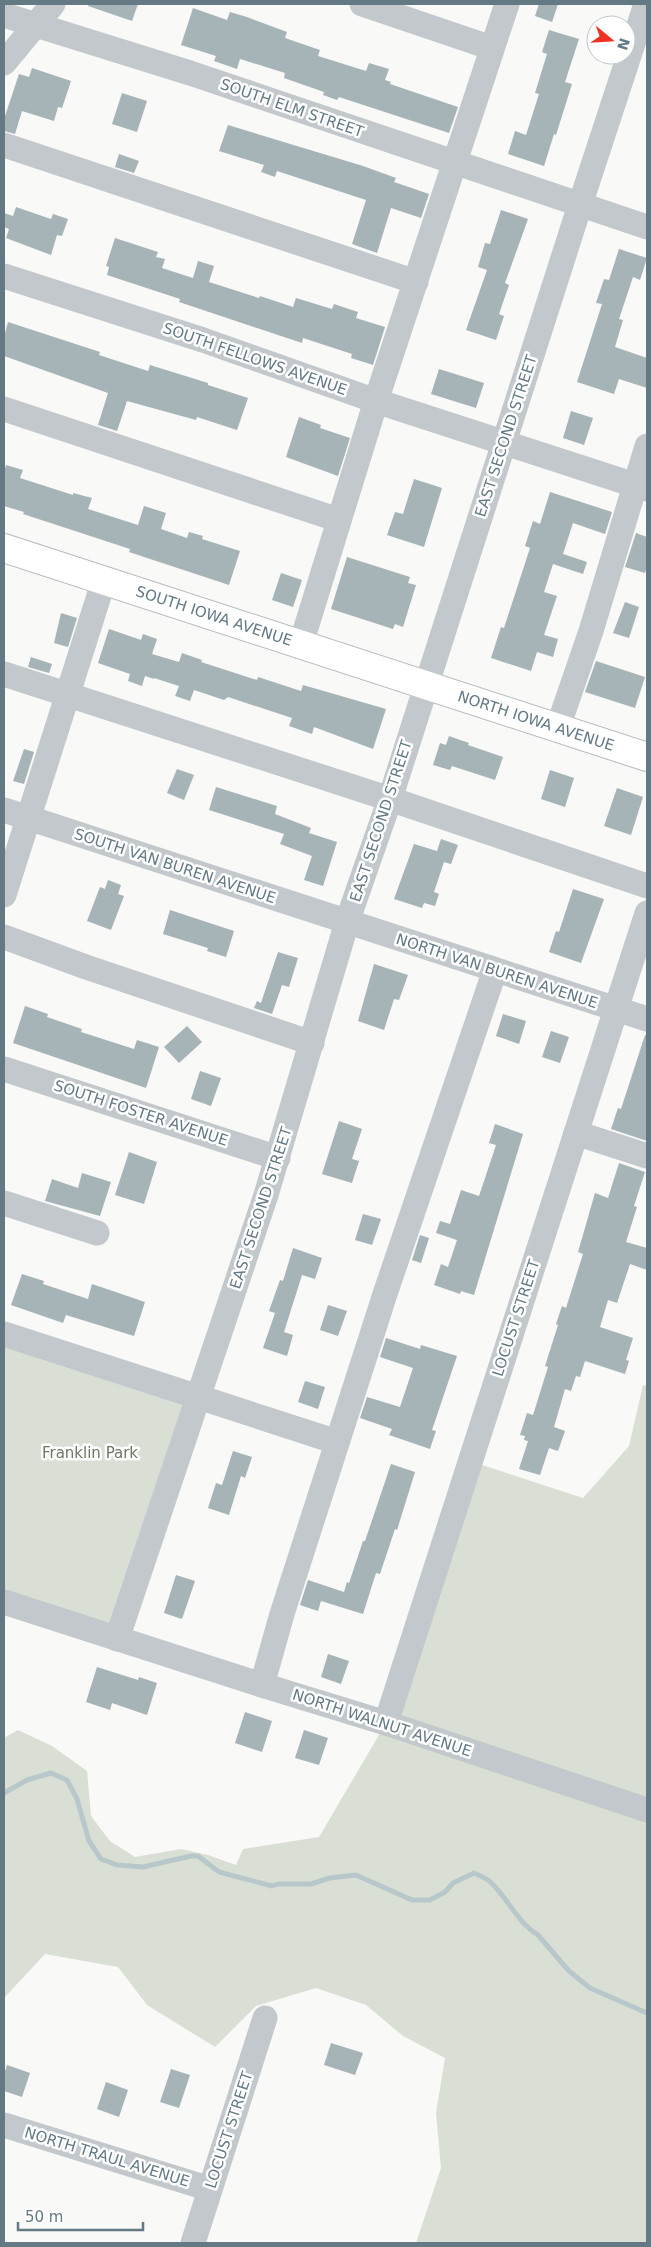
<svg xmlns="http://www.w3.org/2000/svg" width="651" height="2247" font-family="'DejaVu Sans',sans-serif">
  <rect width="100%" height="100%" fill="#f9f9f7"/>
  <g fill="#dadfd6">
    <polygon points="4,1334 199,1398 117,1639 4,1602"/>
    <polygon points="643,1385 647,1386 647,2243 416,2243 441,2168 436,2113 445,2058 403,2036 366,2005 316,1988 256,2006 215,2047 147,2005 118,1967 45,1954 4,1998 4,1738 18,1730 52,1746 87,1771 91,1816 110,1841 135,1857 181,1849 208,1855 236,1865 243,1849 319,1837 386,1723 470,1461 583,1498 629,1446"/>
  </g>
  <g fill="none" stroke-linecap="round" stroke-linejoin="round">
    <path stroke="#b8c8ca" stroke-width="5" d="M4 1793 27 1780 51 1773 67 1780 77 1799 89 1841 101 1859 117 1865 143 1867 191 1856H198L219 1872 272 1886 278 1884H311L330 1878 356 1875 412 1900H430L445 1892 453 1883 474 1873C478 1875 484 1877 488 1880 505 1893 517 1923 538 1935L569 1971 590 1988 647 2013"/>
  </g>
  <g fill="#a6b3b7">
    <polygon points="89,4 138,4 132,21 88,6"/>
    <polygon points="539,4 558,4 552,22 535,16"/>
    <polygon points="193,8 227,20 230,12 247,17 287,32 285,38 320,50 318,56 366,71 369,63 389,69 385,80 391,82 390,84 458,107 449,133 339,97 337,100 323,95 324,92 284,78 285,73 240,59 237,69 214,61 216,56 181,45"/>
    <polygon points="549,30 579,39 565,82 572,84 556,135 554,134 544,166 508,154 515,131 526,135 539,94 535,93 547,54 542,52"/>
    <polygon points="32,68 71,81 62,108 58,107 54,121 22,111 15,134 4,131 4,119 19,74 29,77"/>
    <polygon points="122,93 147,101 137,132 112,124"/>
    <polygon points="228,125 363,166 396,178 394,182 429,194 421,218 391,208 377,253 352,244 366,200 277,171 275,177 261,172 264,165 219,151"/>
    <polygon points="119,154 139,161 134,173 115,167"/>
    <polygon points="16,207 51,219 53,214 68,219 62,236 57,235 51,255 6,238 9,229 4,227 4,213 13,216"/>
    <polygon points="501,210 528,219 505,283 509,285 499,314 504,316 496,340 466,330 487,270 478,267 485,243 490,244"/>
    <polygon points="115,238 158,252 156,257 165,259 162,268 193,278 198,261 214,266 209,282 259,298 260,296 293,307 296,298 332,309 334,304 358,312 356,318 385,327 373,365 351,358 352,354 303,338 302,343 179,302 180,299 107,275 109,267 106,266"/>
    <polygon points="619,249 647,258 640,280 633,277 619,319 623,320 615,347 647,358 647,388 619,379 614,394 577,382 602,304 596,303 604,279 609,280"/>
    <polygon points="8,322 100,352 99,355 148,371 150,365 208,383 208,385 248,398 237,430 197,417 196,420 127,401 117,431 98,425 108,393 4,356 4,337"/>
    <polygon points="439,369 484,383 476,408 431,394"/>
    <polygon points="571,411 593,418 584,445 563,438"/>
    <polygon points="299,417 321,425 320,428 350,438 338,476 286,457"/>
    <polygon points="6,465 23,470 20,478 73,495 73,493 92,498 88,509 138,525 144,506 166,513 161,529 187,538 189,532 203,536 202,539 240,551 229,585 129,552 130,549 23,514 24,512 4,506 4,472"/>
    <polygon points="414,479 442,488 424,547 387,535 395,512 403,514"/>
    <polygon points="550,492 612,512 605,534 573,523 563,554 587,562 583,574 553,564 544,592 557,596 544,635 558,639 553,657 537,652 531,671 491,658 501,627 504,628 530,548 525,546 533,521 540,524"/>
    <polygon points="636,533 647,537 647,566 645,573 625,567"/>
    <polygon points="347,557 410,577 408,583 416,585 403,627 395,624 393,629 331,609"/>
    <polygon points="281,573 302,580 293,607 272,600"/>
    <polygon points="625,602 639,607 629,638 613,633"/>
    <polygon points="61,613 77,618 68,647 54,643"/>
    <polygon points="109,629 141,640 143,634 157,639 152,654 179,662 182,653 202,660 201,662 257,680 258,677 301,691 303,685 386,709 373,749 314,727 312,734 289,726 292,718 228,697 224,700 194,690 190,701 175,696 179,686 154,678 154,679 145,676 142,686 128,681 130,674 98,663"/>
    <polygon points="31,657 52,664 49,673 28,667"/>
    <polygon points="596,661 645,677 635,708 585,692"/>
    <polygon points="449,736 469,743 468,745 503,757 495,780 452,766 450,770 433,765 440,743 446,745"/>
    <polygon points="24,749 34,752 24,784 13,781"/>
    <polygon points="177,769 194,775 184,800 167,793"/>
    <polygon points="550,770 574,778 565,807 541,799"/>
    <polygon points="216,787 277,806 275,814 311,828 309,833 337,842 323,886 304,880 312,856 280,844 284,834 209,810"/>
    <polygon points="617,788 643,797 631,835 604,826"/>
    <polygon points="441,839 458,845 451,864 444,862 434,892 439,894 435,906 424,903 422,908 394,899 414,844 437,851"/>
    <polygon points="108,880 121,885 118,894 124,896 111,930 87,921 100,887 105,889"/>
    <polygon points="573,889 604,899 581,963 549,952 556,931 559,932"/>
    <polygon points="170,910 234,931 226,957 207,951 208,948 163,934"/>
    <polygon points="278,952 298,958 289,987 282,985 272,1014 254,1008 257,1001 261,1003"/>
    <polygon points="374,964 408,975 399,1000 394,999 384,1030 358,1021"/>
    <polygon points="25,1006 48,1014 47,1017 82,1029 81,1032 134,1049 137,1040 159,1047 146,1088 13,1043"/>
    <polygon points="503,1014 526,1021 519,1044 496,1036"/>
    <polygon points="187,1026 202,1042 179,1063 164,1047"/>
    <polygon points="551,1031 569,1037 560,1063 542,1057"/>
    <polygon points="645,1035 647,1035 647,1141 611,1129 618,1108 621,1109"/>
    <polygon points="200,1071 221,1078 211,1106 191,1099"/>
    <polygon points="339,1121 362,1129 352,1159 359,1161 352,1183 322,1174"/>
    <polygon points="495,1124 523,1134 474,1295 461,1291 460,1294 434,1285 441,1264 448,1267 457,1240 436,1233 440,1221 450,1224 461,1190 479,1196 496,1145 489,1143"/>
    <polygon points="129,1152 157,1162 144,1204 115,1195"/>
    <polygon points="619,1163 645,1172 634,1206 637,1207 626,1242 647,1248 647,1270 630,1264 617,1303 608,1300 600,1327 633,1338 626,1360 629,1361 625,1374 585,1361 580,1377 576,1376 571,1391 565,1389 554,1427 565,1431 558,1451 549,1448 540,1475 519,1469 528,1441 524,1440 525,1436 520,1435 527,1413 533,1415 548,1367 545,1366 558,1325 556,1324 562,1306 566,1308 583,1254 578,1252 595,1193 608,1198"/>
    <polygon points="82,1173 111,1182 100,1216 45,1201 52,1179 78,1188"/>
    <polygon points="363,1214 381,1219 372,1245 355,1240"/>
    <polygon points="420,1235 429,1238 421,1263 412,1260"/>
    <polygon points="293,1248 322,1258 315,1279 302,1275 284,1332 293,1335 287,1356 263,1348 275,1313 269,1311 280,1280 283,1281"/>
    <polygon points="22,1274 44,1281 43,1284 88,1299 92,1284 145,1302 134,1336 66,1315 63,1323 11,1305"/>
    <polygon points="328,1305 347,1311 338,1336 320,1330"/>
    <polygon points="386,1338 420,1349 421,1345 457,1356 432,1430 436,1431 430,1449 389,1435 392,1429 360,1418 367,1397 400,1407 413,1368 380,1357"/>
    <polygon points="305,1381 325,1387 318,1409 298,1402"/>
    <polygon points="233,1451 252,1457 245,1478 241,1476 229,1515 208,1508 216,1483 222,1485"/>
    <polygon points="391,1464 415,1472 397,1530 395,1529 380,1574 376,1573 363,1614 321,1601 318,1611 300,1605 308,1580 344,1592 347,1582 349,1583 363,1541 365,1541"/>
    <polygon points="176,1575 195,1581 182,1619 164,1613"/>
    <polygon points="328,1654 349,1661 341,1684 321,1677"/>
    <polygon points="97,1667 138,1680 139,1677 157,1683 147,1715 112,1703 110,1710 86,1702"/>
    <polygon points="245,1712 272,1721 262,1752 235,1743"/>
    <polygon points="304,1730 328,1738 319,1765 295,1758"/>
    <polygon points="331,2043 363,2053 355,2075 324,2065"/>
    <polygon points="7,2065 30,2073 22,2097 4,2091 4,2075"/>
    <polygon points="171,2069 190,2075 179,2108 160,2102"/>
    <polygon points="106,2082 128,2090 119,2117 97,2109"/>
  </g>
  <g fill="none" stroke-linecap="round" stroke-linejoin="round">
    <defs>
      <polyline id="major" points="4,548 647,757"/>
    </defs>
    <use href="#major" stroke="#b3babe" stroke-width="30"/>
    <g stroke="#c2c8cb" stroke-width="25">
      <polyline points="362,4 492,48"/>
      <polyline points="4,15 190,73 647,227"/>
      <polyline points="4,63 53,4"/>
      <polyline points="4,145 416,282"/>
      <polyline points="4,276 203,340 376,401 647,489"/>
      <polyline points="4,409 339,520"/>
      <polyline points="301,644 376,401 507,4"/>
      <polyline points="4,674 390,799 647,886"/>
      <polyline points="558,727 591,631 647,446"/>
      <polyline points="4,810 647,1019"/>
      <polyline points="4,895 104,580"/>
      <polyline points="4,937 86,967 312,1043"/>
      <polyline points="4,1069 278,1158"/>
      <polyline points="576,1133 647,1156"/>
      <polyline points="4,1203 97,1233"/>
      <polyline points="4,1334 337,1442"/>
      <polyline points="4,1602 262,1685 386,1723 647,1810"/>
      <polyline points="117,1639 266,1195 347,922 390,799 580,205 646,4"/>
      <polyline points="262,1685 282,1614 385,1294 495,970"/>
      <polyline points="386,1723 647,913"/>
      <polyline points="4,2125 210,2189"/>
      <polyline points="193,2243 265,2018"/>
    </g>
    <use href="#major" stroke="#fff" stroke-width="28"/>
  </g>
  <g text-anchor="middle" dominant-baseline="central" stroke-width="5" stroke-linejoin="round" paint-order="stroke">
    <g font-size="15" fill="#637a84" stroke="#fff">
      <text transform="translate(292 108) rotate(19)">SOUTH ELM STREET</text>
      <text transform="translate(255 359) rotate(19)">SOUTH FELLOWS AVENUE</text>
      <text transform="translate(506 436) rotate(-72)">EAST SECOND STREET</text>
      <text transform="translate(214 616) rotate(18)">SOUTH IOWA AVENUE</text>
      <text transform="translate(536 721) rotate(18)">NORTH IOWA AVENUE</text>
      <text transform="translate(381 821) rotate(-72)">EAST SECOND STREET</text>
      <text transform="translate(175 866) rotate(18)">SOUTH VAN BUREN AVENUE</text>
      <text transform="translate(497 971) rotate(18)">NORTH VAN BUREN AVENUE</text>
      <text transform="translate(141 1113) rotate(18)">SOUTH FOSTER AVENUE</text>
      <text transform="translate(261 1208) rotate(-72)">EAST SECOND STREET</text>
      <text transform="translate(516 1318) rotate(-72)">LOCUST STREET</text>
      <text transform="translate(382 1723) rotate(18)">NORTH WALNUT AVENUE</text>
      <text transform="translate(229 2130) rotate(-72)">LOCUST STREET</text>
      <text transform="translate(107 2157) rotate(17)">NORTH TRAUL AVENUE</text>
    </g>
    <g font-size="15" fill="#6a7a62" stroke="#fff">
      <text x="90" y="1453">Franklin Park</text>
    </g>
  </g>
  <rect width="651" height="2247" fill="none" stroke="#637a84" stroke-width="10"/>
  <g transform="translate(611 40) rotate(108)"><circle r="24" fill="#ffffff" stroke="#c1cace"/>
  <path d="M0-4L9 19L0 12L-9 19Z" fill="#ed3323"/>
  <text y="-8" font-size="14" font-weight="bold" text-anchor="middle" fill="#637a84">N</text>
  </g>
  <path d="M18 2222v8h125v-8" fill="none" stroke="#637a84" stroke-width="2.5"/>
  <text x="25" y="2222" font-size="15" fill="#637a84" stroke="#ffffff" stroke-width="4" paint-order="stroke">50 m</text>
</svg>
